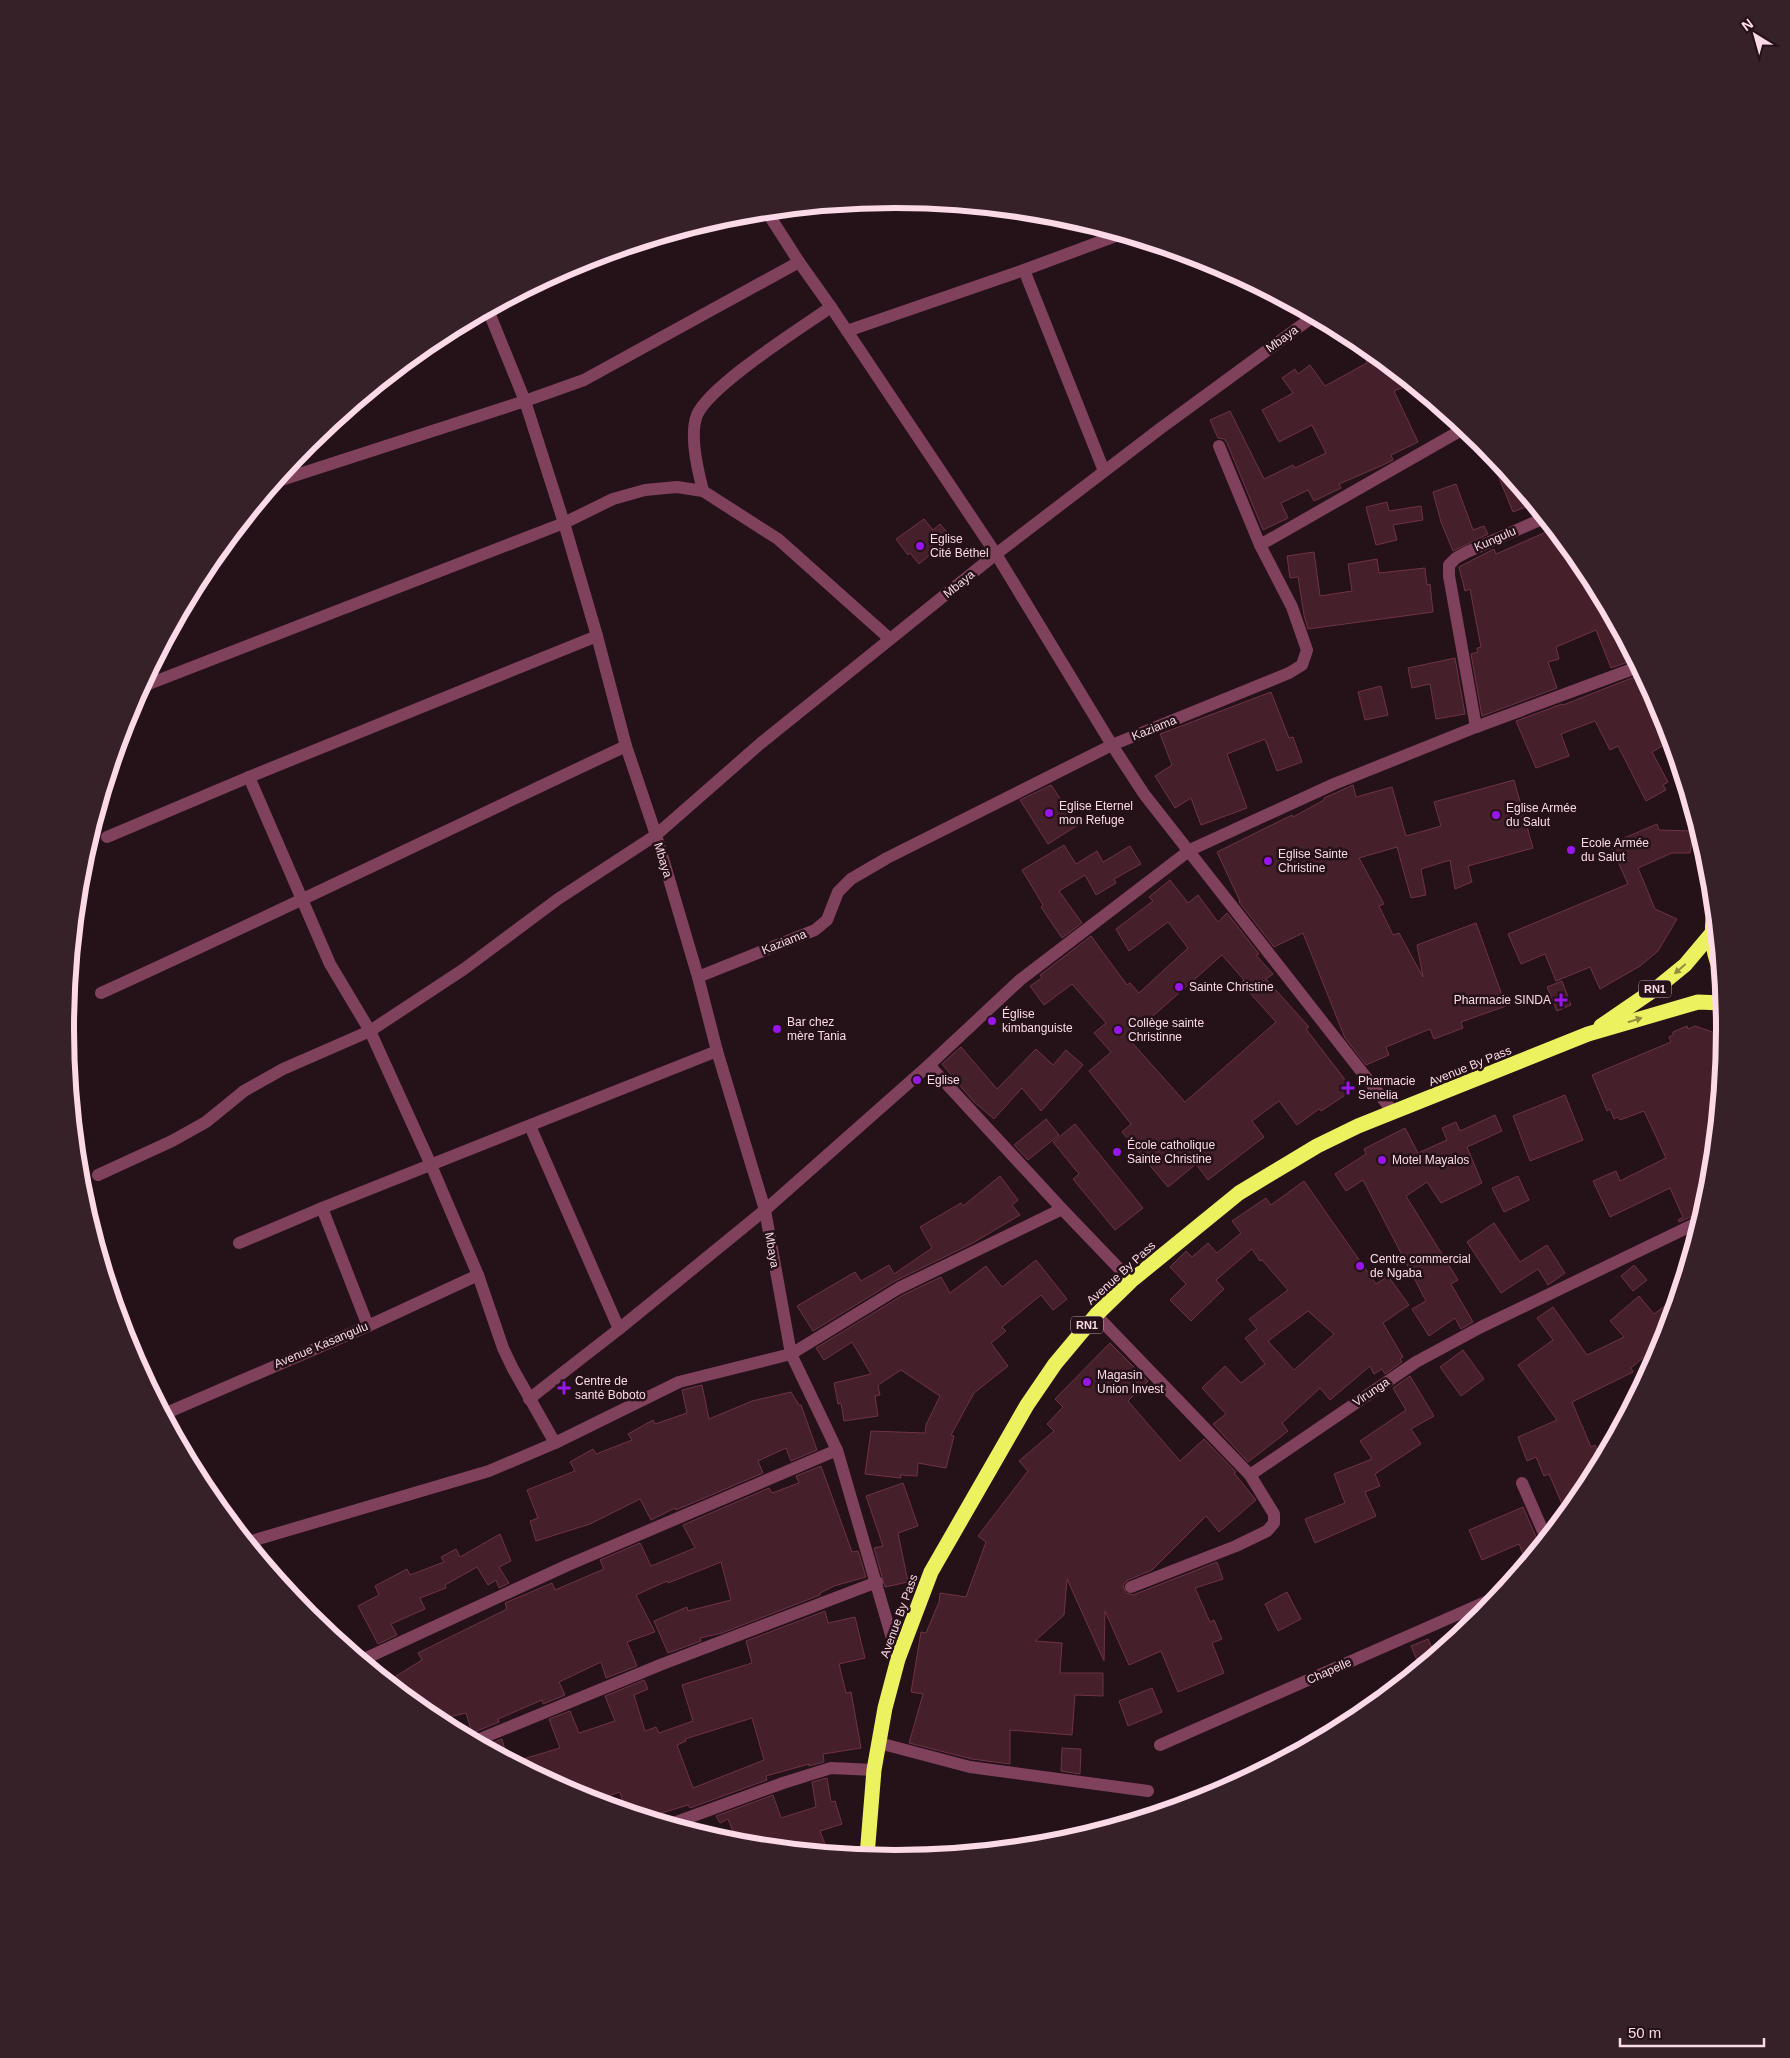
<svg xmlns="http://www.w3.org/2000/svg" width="1790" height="2058" font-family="Helvetica,sans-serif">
  <rect width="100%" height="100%" fill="#251118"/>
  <g fill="#451f2a" stroke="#6f3344" fill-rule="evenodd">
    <polygon points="1358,340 1411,384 1394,391 1418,442 1391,455 1393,460 1383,465 1339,484 1341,488 1314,501 1308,490 1281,503 1288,518 1263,530 1227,443 1224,439 1218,438 1210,420 1230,411 1264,479 1293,465 1295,468 1326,453 1312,425 1279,442 1262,410 1293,393 1282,378 1295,369 1298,374 1310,365 1325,386 1367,363"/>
    <polygon points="1494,457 1518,486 1533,504 1513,512 1491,458"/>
    <polygon points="1456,484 1473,530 1484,526 1488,534 1453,551 1441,522 1433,492"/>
    <polygon points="1387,502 1389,511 1421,506 1423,520 1393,525 1397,540 1376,545 1366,507"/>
    <polygon points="924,519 933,530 940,524 951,537 919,564 910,553 908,555 896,539"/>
    <polygon points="1553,529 1580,562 1592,592 1597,590 1634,660 1611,668 1596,630 1556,647 1559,659 1548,662 1557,688 1482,716 1471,654 1478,652 1477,648 1481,647 1470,589 1465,591 1459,567 1494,549 1496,554"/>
    <polygon points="1314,552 1320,596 1352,591 1348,564 1377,559 1379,573 1425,568 1427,585 1430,584 1433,612 1308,629 1304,615 1298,577 1290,578 1287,556"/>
    <polygon points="1455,658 1465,714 1436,719 1430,684 1412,688 1408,668"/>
    <polygon points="1642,674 1662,712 1671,741 1652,752 1668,782 1663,785 1666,790 1646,801 1618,746 1610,750 1595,721 1561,734 1569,756 1536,768 1516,721 1562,704 1563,705"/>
    <polygon points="1381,686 1388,715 1365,720 1358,692"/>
    <polygon points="1271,692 1289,738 1293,737 1302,762 1277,771 1265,739 1227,754 1247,808 1201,825 1191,798 1175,808 1155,776 1172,765 1160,734"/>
    <polygon points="1514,780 1533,848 1468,866 1472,882 1455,889 1450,860 1421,869 1426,895 1411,898 1397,847 1359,858 1384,904 1379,906 1393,935 1399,933 1423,977 1417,945 1476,923 1506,1006 1461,1022 1463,1028 1434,1039 1430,1029 1386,1047 1389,1055 1366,1065 1345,1038 1303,933 1274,947 1239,902 1240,901 1217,852 1292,815 1293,817 1324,800 1324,798 1353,785 1356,797 1392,787 1406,836 1441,826 1434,802"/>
    <polygon points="1051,785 1078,825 1048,844 1020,800"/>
    <polygon points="1657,824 1659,830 1693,831 1690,853 1672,853 1638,868 1655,909 1677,919 1658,951 1640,966 1600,989 1590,967 1556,981 1545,954 1521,964 1508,934 1628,884 1610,844"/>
    <polygon points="1064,845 1076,864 1097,851 1103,862 1130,846 1141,864 1114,879 1116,883 1096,895 1085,875 1059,891 1082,923 1062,938 1041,907 1043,905 1022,870"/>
    <path d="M1170 880 1188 903 1198 895 1218 922 1227 913 1259 954 1256 955 1273 974 1266 979 1309 1027 1306 1029 1353 1090 1321 1111 1319 1109 1297 1125 1279 1101 1252 1121 1264 1137 1208 1180 1196 1164 1168 1187 1122 1132 1131 1124 1089 1071 1111 1052 1094 1033 1106 1023 1072 984 1044 1005 1030 986 1042 978 1040 975 1091 936 1127 985 1130 983 1139 993 1188 948 1168 922 1129 951 1116 929 1153 901 1149 897ZM1222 955 1244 980 1241 983 1276 1022 1185 1102 1128 1038Z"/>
    <polygon points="1562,981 1571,1005 1557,1011 1547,987"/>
    <polygon points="1687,1026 1688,1029 1695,1026 1724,1036 1709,1191 1702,1215 1695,1215 1679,1222 1678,1220 1683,1217 1670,1188 1610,1217 1593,1181 1616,1171 1620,1181 1666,1158 1644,1111 1620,1120 1618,1117 1614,1119 1610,1109 1607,1111 1592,1075 1671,1042 1669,1037 1673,1035 1673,1032"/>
    <polygon points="961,1047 997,1089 1036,1049 1053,1065 1066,1050 1083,1065 1041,1111 1022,1088 994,1119 973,1101 942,1064"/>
    <polygon points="1565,1095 1583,1140 1530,1161 1513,1116"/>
    <polygon points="1495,1115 1502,1131 1467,1147 1482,1183 1441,1203 1427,1182 1406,1196 1458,1280 1451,1284 1473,1322 1461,1329 1455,1318 1429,1336 1412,1309 1426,1301 1363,1180 1346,1191 1335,1174 1366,1154 1364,1149 1405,1128 1418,1153 1447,1140 1442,1128 1456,1122 1460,1131"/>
    <polygon points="1046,1119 1059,1135 1028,1160 1014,1145"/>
    <polygon points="1075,1124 1143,1208 1115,1230 1073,1179 1079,1174 1053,1142"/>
    <polygon points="1000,1176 1018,1200 1012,1205 1020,1215 971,1244 895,1281 813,1331 797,1306 855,1272 861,1281 889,1265 894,1274 932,1248 920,1227 961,1203 963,1206"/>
    <polygon points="1518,1176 1529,1200 1504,1212 1492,1188"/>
    <path d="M1304 1181 1376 1284 1388 1276 1409 1305 1383 1323 1403 1357 1400 1359 1402 1362 1385 1374 1382 1369 1374 1374 1370 1366 1330 1400 1320 1388 1282 1423 1288 1431 1248 1462 1213 1424 1226 1414 1202 1388 1225 1366 1241 1383 1265 1364 1245 1338 1257 1329 1249 1319 1288 1290 1262 1260 1260 1261 1252 1249 1216 1280 1224 1289 1191 1321 1170 1300 1186 1284 1170 1267 1186 1251 1192 1257 1208 1243 1217 1253 1241 1233 1232 1221 1266 1198 1271 1205ZM1308 1311 1334 1334 1294 1370 1268 1341Z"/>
    <polygon points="1494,1223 1520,1262 1547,1245 1565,1273 1548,1285 1538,1269 1501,1293 1467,1242"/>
    <polygon points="1036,1260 1067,1299 1053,1310 1041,1295 1002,1327 1006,1331 991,1343 1008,1366 974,1393 951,1435 954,1436 946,1468 918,1463 917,1476 900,1475 901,1478 865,1474 871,1431 925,1433 926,1425 940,1396 901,1370 878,1385 880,1395 875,1396 878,1416 844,1421 841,1403 838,1404 834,1383 871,1374 852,1342 824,1360 816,1348 903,1295 941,1277 950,1293 986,1266 1002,1287"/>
    <polygon points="1634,1265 1647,1280 1633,1291 1621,1276"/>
    <polygon points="1639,1296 1654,1314 1677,1297 1664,1340 1631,1368 1633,1372 1572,1402 1591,1447 1595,1445 1601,1460 1585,1490 1566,1513 1549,1474 1544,1476 1536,1457 1527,1461 1518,1437 1557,1420 1518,1365 1553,1340 1537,1318 1553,1307 1587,1355 1624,1337 1610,1321"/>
    <polygon points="1110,1343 1148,1381 1128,1401 1180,1461 1204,1439 1236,1472 1234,1473 1256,1500 1219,1532 1206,1516 1152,1570 1128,1580 1123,1585 1126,1593 1133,1595 1217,1562 1223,1579 1195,1588 1210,1622 1214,1620 1222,1639 1212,1643 1224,1673 1178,1692 1161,1651 1129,1665 1105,1611 1104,1661 1067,1579 1064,1615 1035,1641 1062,1643 1060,1673 1103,1673 1103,1696 1075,1695 1072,1735 1010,1730 1010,1764 972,1759 909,1743 923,1694 911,1692 921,1632 926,1633 939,1602 940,1593 966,1597 986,1542 978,1536 1028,1471 1019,1461 1054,1431 1047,1424 1063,1407 1055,1399"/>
    <polygon points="1463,1350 1484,1379 1461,1396 1440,1367"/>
    <polygon points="1410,1376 1434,1416 1411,1429 1421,1444 1375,1474 1380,1486 1365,1492 1376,1516 1315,1543 1305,1519 1345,1503 1334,1474 1372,1459 1360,1441 1406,1410 1393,1388"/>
    <polygon points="702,1385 709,1419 752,1401 791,1392 799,1405 801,1405 817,1450 791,1461 786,1448 758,1461 763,1473 676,1510 675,1508 651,1520 640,1499 590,1524 536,1541 530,1521 538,1518 527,1490 575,1471 570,1462 593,1449 596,1454 632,1440 628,1434 653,1420 655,1424 687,1413 682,1390"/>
    <polygon points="821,1466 852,1552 858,1551 866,1577 834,1586 820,1593 820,1595 722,1633 700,1638 701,1641 668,1653 654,1621 687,1607 688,1611 731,1600 721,1562 668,1583 667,1581 636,1595 655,1632 627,1642 637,1666 606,1678 601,1662 559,1682 565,1695 543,1704 542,1700 498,1719 499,1722 472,1733 466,1713 436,1720 402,1693 393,1678 422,1660 418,1653 507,1609 505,1603 552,1583 555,1590 604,1569 600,1560 640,1543 651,1566 695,1548 683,1525 769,1488 772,1493 799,1483 796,1476"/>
    <polygon points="903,1483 918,1526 898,1533 908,1582 885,1587 874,1548 883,1546 866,1496"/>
    <polygon points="1523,1507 1540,1546 1536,1551 1524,1556 1519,1544 1482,1560 1469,1530"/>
    <polygon points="500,1534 511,1561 499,1567 509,1583 499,1588 496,1580 488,1585 477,1567 445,1585 446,1588 420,1598 425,1609 391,1624 397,1635 378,1644 358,1606 379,1595 375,1586 407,1569 410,1575 444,1562 441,1557 456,1549 460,1557"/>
    <polygon points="1287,1592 1301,1619 1278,1631 1265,1604"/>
    <path d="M825 1611 828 1623 855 1617 865 1658 839 1664 846 1693 851 1692 861 1748 823 1754 824 1762 809 1766V1764L766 1776 767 1780 690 1808 688 1805 648 1817 625 1810 620 1792 594 1801 590 1800 586 1788 570 1792 513 1762 560 1748 549 1719 570 1711 579 1733 615 1721 605 1696 644 1680 648 1689 634 1695 645 1731 656 1727 659 1733 693 1721 682 1685 752 1663 746 1641ZM752 1718 764 1760 693 1788 677 1745 686 1741 685 1739Z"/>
    <polygon points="1428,1639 1435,1655 1420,1667 1411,1646"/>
    <polygon points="1152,1688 1162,1712 1128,1726 1119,1701"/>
    <polygon points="502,1739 507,1758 484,1746"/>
    <polygon points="1062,1748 1081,1749 1080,1774 1061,1771"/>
    <polygon points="827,1778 831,1802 835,1801 842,1824 820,1831 828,1852 738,1844 728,1819 720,1823 716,1816 773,1795 781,1818 816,1807 812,1782"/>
  </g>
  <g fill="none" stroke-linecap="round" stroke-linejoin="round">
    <g stroke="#80415d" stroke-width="12">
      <polyline points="767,212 799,262 831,307 996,554 1112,745 1144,794 1394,1113"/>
      <polyline points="1024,270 1104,471"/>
      <polyline points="488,310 525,401 564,523 597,636 626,746 656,835 698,977 717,1051 765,1210 791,1354 837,1450 898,1659"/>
      <polyline points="847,331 1024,270 1121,234"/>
      <polyline points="1219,446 1260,545"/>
      <polyline points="275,482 525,401 584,380 799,262"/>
      <path d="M703 491C698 471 689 435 697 415 710 385 801 328 831 307"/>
      <polyline points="141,687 564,523 613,499 645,490 677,487 703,491 778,539 890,639"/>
      <polyline points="1476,727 1449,576 1449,565 1456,558 1467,552 1544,518"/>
      <polyline points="249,777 330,964 370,1031 431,1165 478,1275 503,1348 513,1369 555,1443"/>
      <polyline points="107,837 249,777 597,636"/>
      <polyline points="698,977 815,930 827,920 838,892 851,879 887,858 1112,745 1289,673 1302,665 1307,650 1292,607 1260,545 1465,428"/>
      <path d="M101 993C277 913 451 828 626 746"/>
      <polyline points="929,1065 1062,1209 1131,1281"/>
      <polyline points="530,1126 619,1329"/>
      <polyline points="98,1175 172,1141 206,1122 244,1091 283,1069 370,1031 464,969 558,899 656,835 761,743 996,554 1161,428 1314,316"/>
      <polyline points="322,1208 368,1326"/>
      <polyline points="239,1243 322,1208 717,1051"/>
      <polyline points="1096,1315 1250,1475 1416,1362 1481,1327 1699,1222"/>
      <polyline points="529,1399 619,1329 765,1210 929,1065 1020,980 1190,850 1334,784 1476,727 1638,667"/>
      <polyline points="164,1414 368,1326 478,1275"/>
      <polyline points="1522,1483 1546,1538"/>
      <polyline points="248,1542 489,1471 555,1443 679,1382 791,1354 899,1288 1062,1209"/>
      <polyline points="1131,1587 1236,1546 1267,1531 1274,1523 1274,1514 1250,1475"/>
      <polyline points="362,1660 568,1565 837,1450"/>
      <polyline points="475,1741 660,1665 877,1582"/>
      <polyline points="879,1743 970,1767 1148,1791"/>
      <polyline points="1160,1745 1497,1597"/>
      <polyline points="671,1824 783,1783 831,1768 874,1770"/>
    </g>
    <g stroke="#ecf15f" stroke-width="15">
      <path d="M1714 913C1711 930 1712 951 1719 966"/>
      <polyline points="1601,1026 1658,987 1685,965 1712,933"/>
      <polyline points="867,1856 874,1770 885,1708 898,1659 931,1572 1027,1405 1055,1364 1096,1315 1131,1281 1239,1193 1317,1146 1358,1126 1588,1034 1698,1002 1722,1003"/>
    </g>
  </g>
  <defs><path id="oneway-solid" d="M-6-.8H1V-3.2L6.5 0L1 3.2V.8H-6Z" transform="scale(1.25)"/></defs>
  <g fill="#928c3f">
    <use href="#oneway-solid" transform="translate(1680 969) rotate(139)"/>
    <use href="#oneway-solid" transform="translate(1635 1020) rotate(-17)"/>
  </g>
  <g fill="#9916eb" stroke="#251118" stroke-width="2">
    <circle cx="920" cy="546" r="5"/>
    <circle cx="1049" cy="813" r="5"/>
    <circle cx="1496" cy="815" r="5"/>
    <circle cx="1571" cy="850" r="5"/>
    <circle cx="1268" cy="861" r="5"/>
    <circle cx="1179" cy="987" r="5"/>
    <path d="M1558.5 992.5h5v5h5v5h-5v5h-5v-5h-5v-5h5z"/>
    <circle cx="992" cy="1021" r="5"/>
    <circle cx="777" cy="1029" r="5"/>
    <circle cx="1118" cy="1030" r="5"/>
    <circle cx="917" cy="1080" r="5"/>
    <path d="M1345.5 1080.5h5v5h5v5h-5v5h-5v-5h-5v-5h5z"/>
    <circle cx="1117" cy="1152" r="5"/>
    <circle cx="1382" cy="1160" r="5"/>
    <circle cx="1360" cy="1266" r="5"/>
    <circle cx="1087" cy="1382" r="5"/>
    <path d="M561.5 1380.5h5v5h5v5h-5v5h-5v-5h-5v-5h5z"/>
  </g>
  <g text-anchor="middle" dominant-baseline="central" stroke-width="5" stroke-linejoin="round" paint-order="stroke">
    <g fill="#251118" stroke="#bc9da8" stroke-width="1">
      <rect x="1639" y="980.5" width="32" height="17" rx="4"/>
      <rect x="1071" y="1316.5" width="32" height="17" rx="4"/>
    </g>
    <g font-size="11" font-weight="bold" fill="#fcd9e6">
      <text x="1655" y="989">RN1</text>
      <text x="1087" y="1325">RN1</text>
    </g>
    <g font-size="12" fill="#fcd9e6" stroke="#251118">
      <text transform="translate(1282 339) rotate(-36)">Mbaya</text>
      <text transform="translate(1495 539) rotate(-24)">Kungulu</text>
      <text transform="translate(959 584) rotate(-39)">Mbaya</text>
      <text transform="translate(1154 728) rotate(-22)">Kaziama</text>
      <text transform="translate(663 860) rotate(73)">Mbaya</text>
      <text transform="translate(784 942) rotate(-22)">Kaziama</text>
      <text transform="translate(1470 1066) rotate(-22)">Avenue By Pass</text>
      <text transform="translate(772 1250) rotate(80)">Mbaya</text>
      <text transform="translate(1121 1273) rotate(-42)">Avenue By Pass</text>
      <text transform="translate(321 1345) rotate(-23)">Avenue Kasangulu</text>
      <text transform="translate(1371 1392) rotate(-34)">Virunga</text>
      <text transform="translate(899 1616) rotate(-70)">Avenue By Pass</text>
      <text transform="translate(1329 1671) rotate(-24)">Chapelle</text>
    </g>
    <g font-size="12" fill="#fcd9e6" stroke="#251118" text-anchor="start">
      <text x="930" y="539">Eglise<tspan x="930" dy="14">Cité Béthel</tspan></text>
      <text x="1059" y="806">Eglise Eternel<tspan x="1059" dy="14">mon Refuge</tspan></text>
      <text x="1506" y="808">Eglise Armée<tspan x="1506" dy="14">du Salut</tspan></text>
      <text x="1581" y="843">Ecole Armée<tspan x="1581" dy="14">du Salut</tspan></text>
      <text x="1278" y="854">Eglise Sainte<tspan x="1278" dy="14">Christine</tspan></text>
      <text x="1189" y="987">Sainte Christine</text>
      <text x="1551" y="1000" text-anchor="end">Pharmacie SINDA</text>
      <text x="1002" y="1014">Église<tspan x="1002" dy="14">kimbanguiste</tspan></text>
      <text x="787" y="1022">Bar chez<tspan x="787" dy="14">mère Tania</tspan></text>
      <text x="1128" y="1023">Collège sainte<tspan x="1128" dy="14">Christinne</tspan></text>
      <text x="927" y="1080">Eglise</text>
      <text x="1358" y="1081">Pharmacie<tspan x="1358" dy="14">Senelia</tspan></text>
      <text x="1127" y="1145">École catholique<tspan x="1127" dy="14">Sainte Christine</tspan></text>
      <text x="1392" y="1160">Motel Mayalos</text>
      <text x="1370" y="1259">Centre commercial<tspan x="1370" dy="14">de Ngaba</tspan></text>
      <text x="1097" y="1375">Magasin<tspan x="1097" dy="14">Union Invest</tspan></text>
      <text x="575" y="1381">Centre de<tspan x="575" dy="14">santé Boboto</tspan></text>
    </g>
  </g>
  <path d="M0 0H1790V2058H0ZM74 1029a821 821 0 1 1 1642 0a821 821 0 1 1-1642 0Z" fill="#362128" fill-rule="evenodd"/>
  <path fill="none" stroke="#fcd9e6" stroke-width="6" d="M74 1029a821 821 0 1 1 1642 0a821 821 0 1 1-1642 0Z"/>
  <g transform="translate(1755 35) rotate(323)" stroke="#251118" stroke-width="4" paint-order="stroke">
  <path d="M0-4L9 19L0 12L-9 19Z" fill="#fcd9e6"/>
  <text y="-8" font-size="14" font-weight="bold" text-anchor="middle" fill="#fcd9e6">N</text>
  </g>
  <path d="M1620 2038v8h144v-8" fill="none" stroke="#fcd9e6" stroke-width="2.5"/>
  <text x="1628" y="2038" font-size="15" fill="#fcd9e6" stroke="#251118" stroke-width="4" paint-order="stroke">50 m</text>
</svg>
